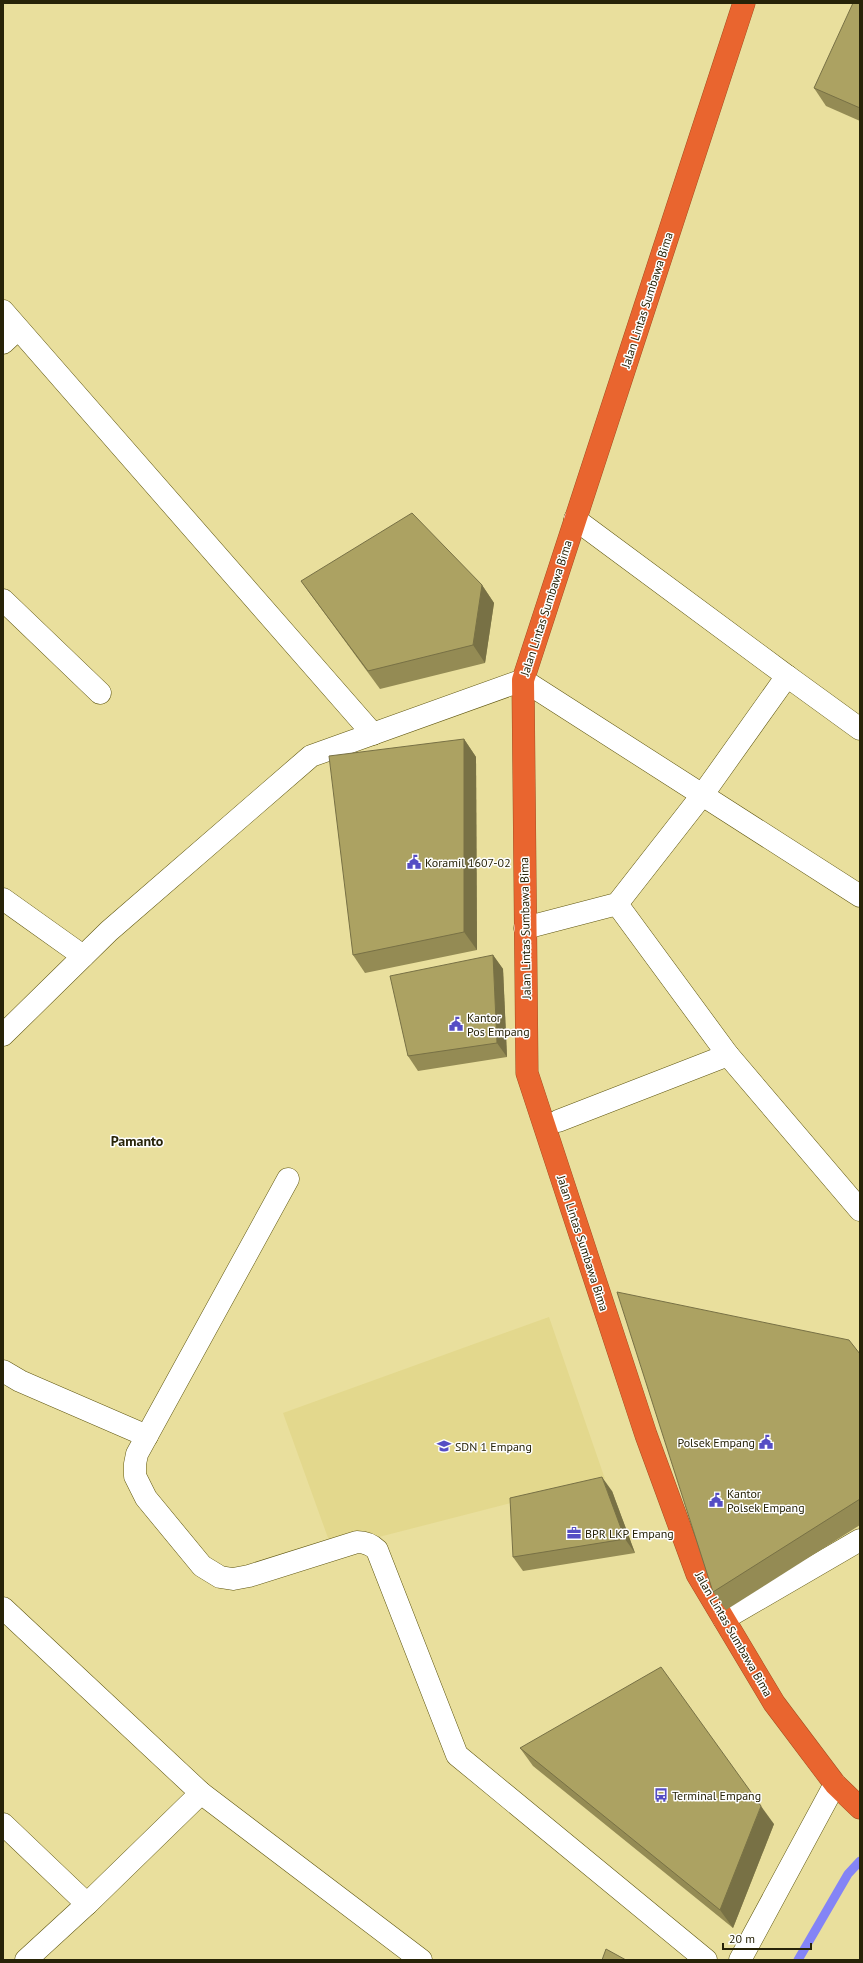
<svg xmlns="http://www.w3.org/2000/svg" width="863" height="1963" font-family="'PT Sans',sans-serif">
  <rect width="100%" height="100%" fill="#e9df9d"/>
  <polygon fill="#e3d88d" points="549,1317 605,1479 332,1549 283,1413"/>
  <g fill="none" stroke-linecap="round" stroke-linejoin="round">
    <polyline stroke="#8484f6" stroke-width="9" points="798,1960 848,1874 860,1861"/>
    <defs>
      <g id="minor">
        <polyline points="3,311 373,734"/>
        <polyline points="3,343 18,329"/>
        <polyline points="575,519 787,676"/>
        <polyline points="3,600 100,693"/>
        <polyline points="3,899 83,956"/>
        <polyline points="617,904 728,1055"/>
        <polyline points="525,928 617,904 703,794 787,676 860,729"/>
        <polyline points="3,1035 109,931 311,756 523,680 860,896"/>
        <polyline points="558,1121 728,1055 860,1210"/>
        <path d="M288 1179 137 1454 135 1464V1476L146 1498 202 1566 220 1577 233 1579 249 1576 357 1542C365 1542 371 1544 377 1550L457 1755 706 1960"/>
        <polyline points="3,1371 20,1381 147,1436"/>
        <polyline points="3,1608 201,1793 421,1960"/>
        <polyline points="724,1619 860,1540"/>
        <polyline points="3,1824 87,1904"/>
        <polyline points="26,1960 87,1904 201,1793"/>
        <polyline points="740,1960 835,1784"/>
      </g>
      <polyline id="highway" points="744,3 523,680 527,1073 646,1435 697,1574 774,1703 835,1784 860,1808"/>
    </defs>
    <use href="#minor" stroke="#5f5610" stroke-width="23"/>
    <use href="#highway" stroke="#a54e21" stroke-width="23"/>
    <use href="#minor" stroke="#fff" stroke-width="22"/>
    <use href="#highway" stroke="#e9652f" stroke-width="22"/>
  </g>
  <g fill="#948b54">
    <polygon points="860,3 860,121 826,106 814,88"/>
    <polygon points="301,581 482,585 494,603 485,663 380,689"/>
    <polygon points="464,739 476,757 477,950 365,973 353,955"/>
    <polygon points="493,955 503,969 507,1057 418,1071 408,1056"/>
    <polygon points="860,1354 860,1525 726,1610 713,1592"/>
    <polygon points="612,1491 635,1553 523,1571 513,1557"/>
    <polygon points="520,1748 774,1824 733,1928 533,1766"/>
  </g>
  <g fill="#787145">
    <polygon points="482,585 494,603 485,663 473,645"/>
    <polygon points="464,739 476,757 477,950 464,932"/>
    <polygon points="493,955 503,969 507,1057 497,1043"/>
    <polygon points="602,1477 612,1491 635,1553 625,1539"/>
    <polygon points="761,1806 774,1824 733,1928 720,1910"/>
  </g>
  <g fill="#aca262" stroke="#787145">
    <polygon points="853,3 860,3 860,108 814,88"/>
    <polygon points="412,513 482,585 473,645 368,671 301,581"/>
    <polygon points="464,739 464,932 353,955 329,756"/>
    <polygon points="493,955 497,1043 408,1056 390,976"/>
    <polygon points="617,1292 849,1340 860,1354 860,1499 713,1592"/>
    <polygon points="602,1477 625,1539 513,1557 510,1498"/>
    <polygon points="661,1667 761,1806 720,1910 520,1748"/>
    <polygon points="606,1949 626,1960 602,1960"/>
  </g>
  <defs>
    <symbol id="civic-bare" viewBox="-9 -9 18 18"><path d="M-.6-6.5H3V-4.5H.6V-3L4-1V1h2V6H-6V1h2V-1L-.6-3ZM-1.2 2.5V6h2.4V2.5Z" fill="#554dc4" stroke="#fefefe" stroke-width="2.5" paint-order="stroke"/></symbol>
    <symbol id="school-bare" viewBox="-9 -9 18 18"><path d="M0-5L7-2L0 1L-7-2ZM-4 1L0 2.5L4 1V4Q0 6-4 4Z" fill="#554dc4" stroke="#fefefe" stroke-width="2.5" paint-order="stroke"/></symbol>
    <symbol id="office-bare" viewBox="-9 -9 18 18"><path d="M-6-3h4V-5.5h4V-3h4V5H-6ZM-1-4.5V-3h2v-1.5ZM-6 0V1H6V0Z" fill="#554dc4" stroke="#fefefe" stroke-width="2.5" paint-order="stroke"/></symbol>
    <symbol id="bus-bare" viewBox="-9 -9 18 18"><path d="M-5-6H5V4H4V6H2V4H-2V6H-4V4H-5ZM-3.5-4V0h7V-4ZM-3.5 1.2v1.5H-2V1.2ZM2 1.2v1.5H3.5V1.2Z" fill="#554dc4" stroke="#fefefe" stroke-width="2.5" paint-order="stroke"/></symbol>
  </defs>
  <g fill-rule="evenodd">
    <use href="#civic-bare" x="404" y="852" width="20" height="20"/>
    <use href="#civic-bare" x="446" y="1014" width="20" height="20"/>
    <use href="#civic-bare" x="756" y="1432" width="20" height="20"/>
    <use href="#school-bare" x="434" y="1436" width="20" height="20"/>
    <use href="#civic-bare" x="706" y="1490" width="20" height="20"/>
    <use href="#office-bare" x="564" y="1523" width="20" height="20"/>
    <use href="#bus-bare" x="651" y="1785" width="20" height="20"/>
  </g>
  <g text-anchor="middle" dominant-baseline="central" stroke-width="3" stroke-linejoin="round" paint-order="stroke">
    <g font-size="12" fill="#272308" stroke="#fefefe">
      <text transform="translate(647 300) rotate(-72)">Jalan Lintas Sumbawa Bima</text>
      <text transform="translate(546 608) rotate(-72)">Jalan Lintas Sumbawa Bima</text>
      <text transform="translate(525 928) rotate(-91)">Jalan Lintas Sumbawa Bima</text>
      <text transform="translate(583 1243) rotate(72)">Jalan Lintas Sumbawa Bima</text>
      <text transform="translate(734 1634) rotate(60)">Jalan Lintas Sumbawa Bima</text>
    </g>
    <g font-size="12" fill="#272308" stroke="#fefefe" text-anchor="start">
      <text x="425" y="862">Koramil 1607-02</text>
      <text x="467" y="1017">Kantor<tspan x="467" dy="14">Pos Empang</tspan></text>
      <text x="755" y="1442" text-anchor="end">Polsek Empang</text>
      <text x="455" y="1446">SDN 1 Empang</text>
      <text x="727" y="1493">Kantor<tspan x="727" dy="14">Polsek Empang</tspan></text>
      <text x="585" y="1533">BPR LKP Empang</text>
      <text x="672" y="1795">Terminal Empang</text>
    </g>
    <g font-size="14" font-weight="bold" fill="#272308" stroke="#fefefe">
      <text x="137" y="1141">Pamanto</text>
    </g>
  </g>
  <rect width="863" height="1963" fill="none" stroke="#272308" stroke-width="8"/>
  <path d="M723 1943v6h88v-6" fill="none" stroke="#272308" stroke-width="2"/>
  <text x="729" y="1943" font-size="12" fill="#272308" stroke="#fefefe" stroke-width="3" paint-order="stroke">20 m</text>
</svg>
